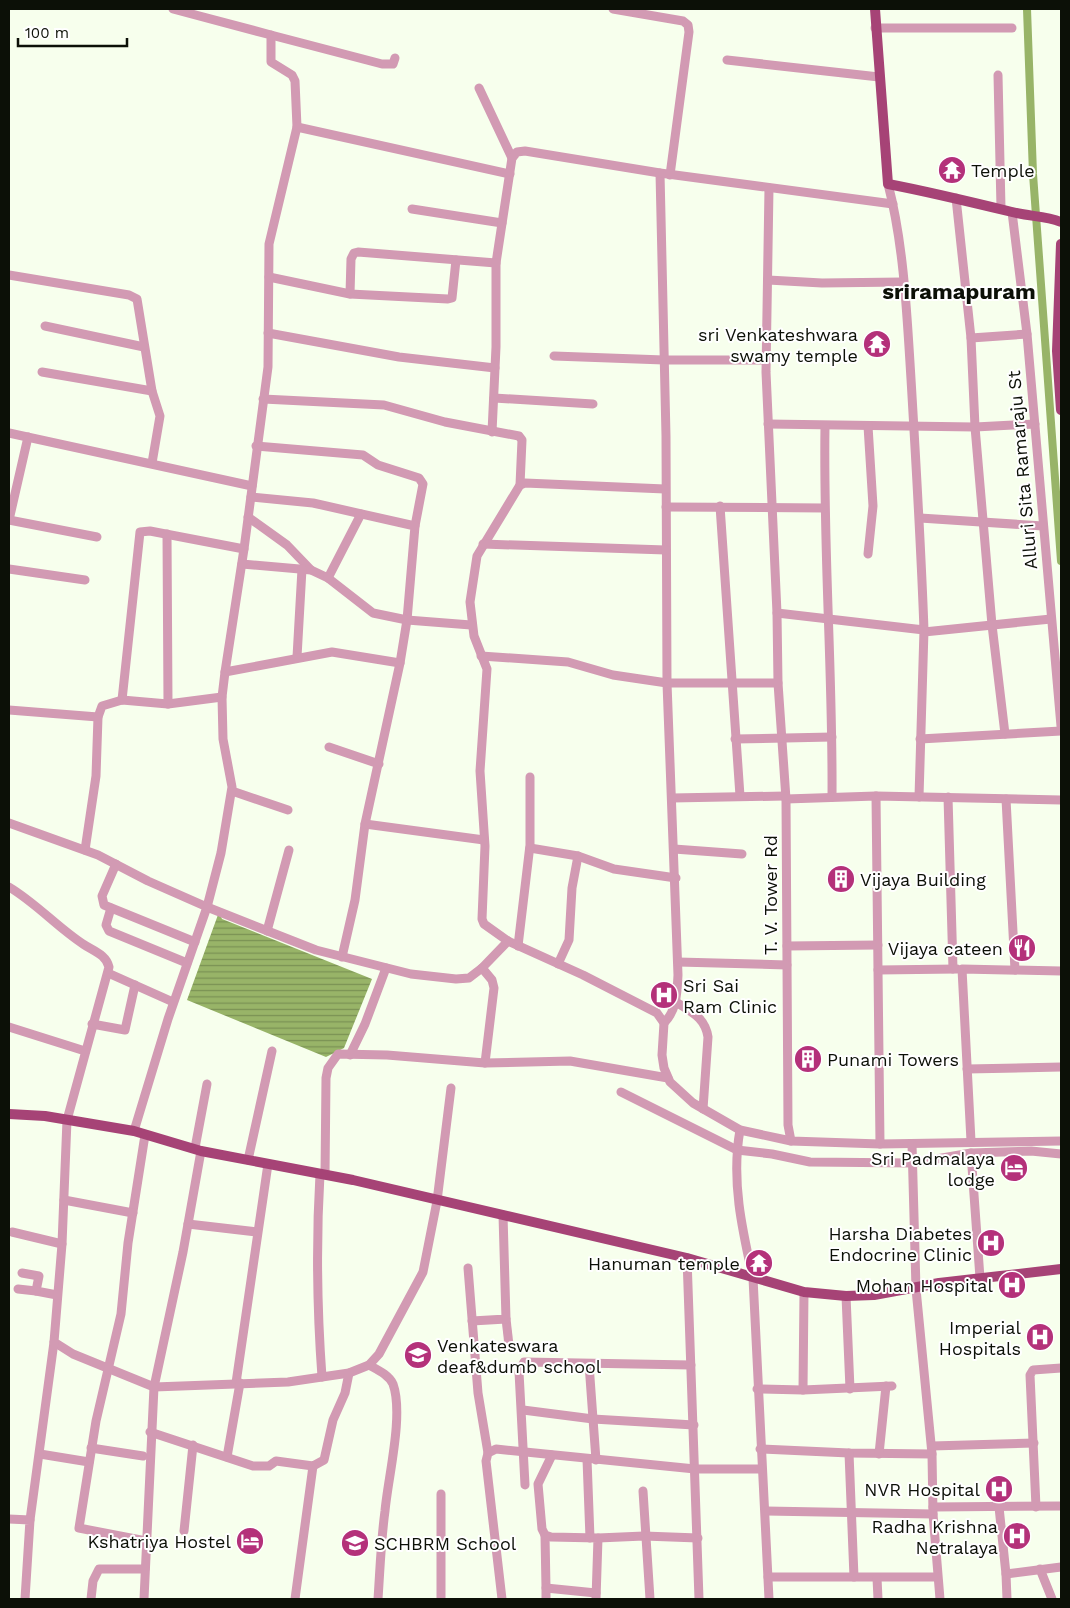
<svg xmlns="http://www.w3.org/2000/svg" width="1070" height="1608" font-family="'Work Sans',sans-serif">
  <defs>
    <pattern id="water-rules" width="6" height="5" patternUnits="userSpaceOnUse" patternTransform="scale(1.25)"><rect width="6" height="5" fill="#98b468"/><path d="M0 2.5h6" fill="none" stroke="#7a9154"/></pattern>
  </defs>
  <rect width="100%" height="100%" fill="#f7ffed"/>
  <polygon fill="url(#water-rules)" points="219,912 222,919 372,979 344,1048 326,1057 187,1000"/>
  <g fill="none" stroke-linecap="round" stroke-linejoin="round">
    <polyline stroke="#98b468" stroke-width="8" points="1027,9 1033,174 1061,561"/>
    <g stroke="#d29ab3" stroke-width="9">
      <polyline points="173,9 271,35 271,62 292,75 295,81 297,127"/>
      <polyline points="613,9 683,21 688,25 689,32 670,175"/>
      <polyline points="875,28 1012,28"/>
      <polyline points="271,35 382,64 393,64 395,58"/>
      <polyline points="727,60 879,77"/>
      <polyline points="998,75 1001,208"/>
      <polyline points="479,88 512,158"/>
      <path d="M660 173 666 436 667 683 678 975C677 993 677 1010 664 1023"/>
      <polyline points="769,188 766,372 777,613 778,683 786,799 788,1125 791,1141"/>
      <polyline points="956,198 971,338 975,427 992,625 1005,734"/>
      <polyline points="412,209 502,223"/>
      <polyline points="1012,212 1027,334 1061,726"/>
      <polyline points="9,275 129,295 137,299 152,391 160,416 152,463"/>
      <polyline points="269,277 350,294 448,299 452,298 456,260"/>
      <polyline points="768,280 822,283 902,282"/>
      <polyline points="350,294 351,259 354,253 358,252 496,263 512,158 517,152 525,151 660,173 893,204"/>
      <polyline points="45,326 144,347"/>
      <polyline points="268,333 399,357 495,368"/>
      <polyline points="971,338 1027,334"/>
      <polyline points="554,356 664,360 766,360"/>
      <polyline points="42,372 152,391"/>
      <polyline points="494,398 593,404"/>
      <polyline points="263,399 384,405 445,422 519,436 522,440 520,485 477,556 470,602 474,636 487,669 480,771 485,846 482,919 484,924 508,941 583,975 657,1013 664,1023 662,1055 664,1068 670,1082 693,1103 740,1130 791,1141 880,1144 1061,1141"/>
      <polyline points="768,424 975,427 1035,424"/>
      <path d="M825 426C823 550 833 673 832 797"/>
      <polyline points="492,432 496,347 496,263"/>
      <polyline points="9,433 252,486"/>
      <polyline points="256,446 363,455 378,465 419,478 423,484 415,526"/>
      <polyline points="520,485 525,483 665,489"/>
      <polyline points="251,497 313,503 415,526 407,620 400,663 365,824 355,900 342,957"/>
      <polyline points="720,506 740,796"/>
      <polyline points="666,507 824,508"/>
      <polyline points="248,517 287,545 311,570"/>
      <polyline points="920,518 1043,526"/>
      <polyline points="9,520 97,537"/>
      <polyline points="9,520 28,437"/>
      <polyline points="167,534 168,704"/>
      <polyline points="483,544 666,550"/>
      <polyline points="868,554 873,506 868,426"/>
      <polyline points="242,564 311,570 328,578 373,613 407,620 471,625"/>
      <polyline points="9,569 85,580"/>
      <polyline points="328,578 361,514"/>
      <path d="M777 613 924 630C921 546 916 463 911 379 907 316 904 245 888 184"/>
      <polyline points="924,632 1051,619"/>
      <polyline points="481,656 568,662 613,675 667,683 778,683"/>
      <polyline points="297,657 302,569"/>
      <polyline points="225,672 332,652 400,663"/>
      <polyline points="122,700 140,532 150,531 244,549"/>
      <polyline points="9,710 98,717"/>
      <polyline points="735,739 832,737"/>
      <polyline points="920,739 1061,731"/>
      <polyline points="329,747 379,764"/>
      <polyline points="232,791 288,810"/>
      <polyline points="876,796 880,1144"/>
      <polyline points="919,797 924,630"/>
      <polyline points="948,797 953,969"/>
      <polyline points="672,798 785,796"/>
      <polyline points="786,799 876,796 1061,800"/>
      <polyline points="1006,799 1015,970"/>
      <polyline points="9,823 98,855 148,881 207,907 316,950 411,974 456,979 469,978 482,968 508,941"/>
      <polyline points="365,824 484,840"/>
      <polyline points="530,848 578,856 614,869 676,878"/>
      <polyline points="674,849 742,854"/>
      <polyline points="85,850 96,776 98,717 102,706 122,700 168,704 222,697"/>
      <polyline points="116,864 102,896 104,905 195,942"/>
      <path d="M9 887C36 903 57 927 83 944 93 951 106 954 109 967L67 1120 62 1244 54 1342 73 1354 154 1387 288 1382 349 1373 369 1365 379 1354 423 1272 437 1201 451 1088"/>
      <polyline points="111,908 106,925 109,931 187,963"/>
      <polyline points="267,931 289,850"/>
      <polyline points="518,946 530,845 530,777"/>
      <polyline points="787,946 878,945"/>
      <polyline points="678,962 787,965"/>
      <polyline points="558,964 569,940 572,888 578,856"/>
      <polyline points="482,968 492,980 494,988 485,1063"/>
      <polyline points="878,970 957,969"/>
      <polyline points="108,973 173,1002"/>
      <path d="M676 1002C691 1012 705 1017 708 1037L703 1109"/>
      <polyline points="92,1024 125,1030 135,985"/>
      <polyline points="9,1027 85,1051"/>
      <polyline points="350,1055 365,1024 386,968"/>
      <polyline points="967,1069 1061,1067"/>
      <polyline points="621,1092 737,1150 772,1154 810,1162 913,1163 971,1153 1031,1151 1061,1154"/>
      <path d="M740 1130C731 1180 742 1229 753 1278L769 1599"/>
      <polyline points="134,1131 168,1019 207,907 221,853 232,787 223,739 222,697 225,672 244,549 268,367 269,244 297,127 510,174"/>
      <polyline points="145,1135 128,1243 121,1314 96,1421 79,1528 146,1541"/>
      <polyline points="971,1141 962,969 1061,971"/>
      <polyline points="912,1144 916,1289 932,1454 933,1514 940,1599"/>
      <polyline points="195,1148 207,1084"/>
      <polyline points="971,1153 980,1278"/>
      <polyline points="248,1160 272,1051"/>
      <path d="M320 1174C316 1242 317 1309 322 1377"/>
      <polyline points="325,1175 326,1078 328,1068 338,1054 387,1055 485,1063 570,1061 668,1078"/>
      <polyline points="64,1200 133,1213"/>
      <polyline points="188,1224 257,1232"/>
      <polyline points="12,1232 62,1244"/>
      <polyline points="687,1258 699,1599"/>
      <polyline points="468,1268 478,1393 488,1453"/>
      <polyline points="22,1273 39,1276 36,1291 57,1295"/>
      <polyline points="18,1289 36,1291"/>
      <polyline points="846,1296 850,1389"/>
      <polyline points="506,1319 509,1345"/>
      <polyline points="472,1321 506,1319 503,1215"/>
      <polyline points="589,1364 596,1460"/>
      <path d="M369 1365C378 1370 389 1375 393 1384 404 1415 388 1477 385 1511 381 1540 380 1570 378 1599"/>
      <polyline points="236,1383 268,1164"/>
      <polyline points="757,1389 803,1390 892,1386"/>
      <polyline points="803,1390 804,1292"/>
      <polyline points="523,1410 593,1419 694,1425"/>
      <polyline points="150,1432 253,1466 269,1466 276,1461 313,1466 324,1460 333,1420 345,1393 349,1373"/>
      <polyline points="932,1446 1034,1443"/>
      <polyline points="91,1448 143,1456"/>
      <polyline points="760,1449 849,1453 932,1454"/>
      <polyline points="849,1453 854,1577 937,1577"/>
      <polyline points="40,1454 89,1462"/>
      <polyline points="879,1454 886,1386"/>
      <polyline points="552,1455 538,1484 542,1529 545,1535 551,1537 598,1538 596,1599"/>
      <polyline points="227,1457 240,1383"/>
      <polyline points="587,1459 590,1538"/>
      <polyline points="525,1485 519,1372 524,1362 691,1365"/>
      <polyline points="643,1491 650,1599"/>
      <polyline points="441,1494 441,1599"/>
      <polyline points="933,1507 1061,1506"/>
      <polyline points="999,1507 1006,1574"/>
      <polyline points="1036,1507 1030,1375 1033,1370 1061,1368"/>
      <polyline points="766,1511 933,1514"/>
      <polyline points="9,1519 30,1520 25,1599"/>
      <polyline points="30,1520 54,1342"/>
      <polyline points="184,1531 193,1445"/>
      <polyline points="545,1535 546,1588"/>
      <polyline points="598,1538 644,1536 698,1538"/>
      <polyline points="1040,1569 1052,1599"/>
      <polyline points="768,1577 854,1577"/>
      <polyline points="877,1578 878,1599"/>
      <polyline points="91,1599 93,1581 99,1569 145,1569"/>
      <polyline points="144,1599 154,1387 183,1252 201,1151"/>
      <polyline points="295,1599 313,1466"/>
      <polyline points="502,1599 486,1461 488,1453 496,1449 695,1469 761,1469"/>
      <polyline points="546,1599 546,1588 596,1593"/>
      <polyline points="1007,1599 1006,1574 1061,1567"/>
    </g>
    <g stroke="#a64376" stroke-width="10">
      <path d="M875 9 888 184C930 192 971 202 1012 212 1030 217 1044 215 1061 222"/>
      <polyline points="1061,244 1057,351 1061,410"/>
      <polyline points="9,1114 45,1116 134,1131 201,1151 353,1180 687,1258 804,1292 846,1296 874,1295 939,1283 1061,1269"/>
    </g>
  </g>
  <defs>
    <symbol id="temple-disc" viewBox="-11 -11 22 22"><circle r="9.5" fill="#b4317a" stroke="#fff"/><path d="M0-6L5-2H3V0L6.5 2.5H4V6H1.5V3h-3V6H-4V2.5H-6.5L-3 0V-2H-5Z" fill="#fff"/></symbol>
    <symbol id="building-disc" viewBox="-11 -11 22 22"><circle r="9.5" fill="#b4317a" stroke="#fff"/><path d="M-4-6H4V6H1V3H-1V6H-4ZM-2.5-4.3h1.7v1.8h-1.7ZM.8-4.3h1.7v1.8H.8ZM-2.5-1h1.7V.8h-1.7ZM.8-1h1.7V.8H.8Z" fill="#fff"/></symbol>
    <symbol id="restaurant-disc" viewBox="-11 -11 22 22"><circle r="9.5" fill="#b4317a" stroke="#fff"/><path d="M-5-6h1v4h1v-4h1v4h1v-4h1v5L-1.5 .5V6h-2V.5L-5-1ZM5-6V6H3V1.5H1.5Q1.5-4 5-6Z" fill="#fff"/></symbol>
    <symbol id="hospital-disc" viewBox="-11 -11 22 22"><circle r="9.5" fill="#b4317a" stroke="#fff"/><path d="M-5-5h3v3.5h4V-5h3V5h-3V1.5h-4V5h-3Z" fill="#fff"/></symbol>
    <symbol id="hotel-disc" viewBox="-11 -11 22 22"><circle r="9.5" fill="#b4317a" stroke="#fff"/><path d="M-6-4.5h1.5V1H6V5H4.5V3h-9V5H-6ZM-4 0a1.8 1.8 0 1 1 3.6 0ZM.5 0V-2.5h3Q6-2.5 6 0Z" fill="#fff"/></symbol>
    <symbol id="school-disc" viewBox="-11 -11 22 22"><circle r="9.5" fill="#b4317a" stroke="#fff"/><path d="M0-5L7-2L0 1L-7-2ZM-4 1L0 2.5L4 1V4Q0 6-4 4Z" fill="#fff"/></symbol>
  </defs>
  <g fill-rule="evenodd">
    <use href="#temple-disc" x="936" y="154" width="32" height="32"/>
    <use href="#temple-disc" x="861" y="328" width="32" height="32"/>
    <use href="#building-disc" x="825" y="863" width="32" height="32"/>
    <use href="#restaurant-disc" x="1006" y="932" width="32" height="32"/>
    <use href="#hospital-disc" x="648" y="979" width="32" height="32"/>
    <use href="#building-disc" x="792" y="1043" width="32" height="32"/>
    <use href="#hotel-disc" x="998" y="1152" width="32" height="32"/>
    <use href="#hospital-disc" x="975" y="1227" width="32" height="32"/>
    <use href="#temple-disc" x="743" y="1247" width="32" height="32"/>
    <use href="#hospital-disc" x="996" y="1269" width="32" height="32"/>
    <use href="#hospital-disc" x="1024" y="1321" width="32" height="32"/>
    <use href="#school-disc" x="402" y="1339" width="32" height="32"/>
    <use href="#hospital-disc" x="983" y="1473" width="32" height="32"/>
    <use href="#hospital-disc" x="1001" y="1520" width="32" height="32"/>
    <use href="#hotel-disc" x="234" y="1525" width="32" height="32"/>
    <use href="#school-disc" x="339" y="1527" width="32" height="32"/>
  </g>
  <g text-anchor="middle" dominant-baseline="central" stroke-width="4" stroke-linejoin="round" paint-order="stroke">
    <g font-size="18" fill="#0c1007" stroke="#fff" text-anchor="end">
      <text x="971" y="170" text-anchor="start">Temple</text>
      <text x="858" y="334">sri Venkateshwara<tspan x="858" dy="21">swamy temple</tspan></text>
      <text x="860" y="879" text-anchor="start">Vijaya Building</text>
      <text x="1003" y="948">Vijaya cateen</text>
      <text x="683" y="985" text-anchor="start">Sri Sai<tspan x="683" dy="21">Ram Clinic</tspan></text>
      <text x="827" y="1059" text-anchor="start">Punami Towers</text>
      <text x="995" y="1158">Sri Padmalaya<tspan x="995" dy="21">lodge</tspan></text>
      <text x="972" y="1233">Harsha Diabetes<tspan x="972" dy="21">Endocrine Clinic</tspan></text>
      <text x="740" y="1263">Hanuman temple</text>
      <text x="993" y="1285">Mohan Hospital</text>
      <text x="1021" y="1327">Imperial<tspan x="1021" dy="21">Hospitals</tspan></text>
      <text x="437" y="1345" text-anchor="start">Venkateswara<tspan x="437" dy="21">deaf&amp;dumb school</tspan></text>
      <text x="980" y="1489">NVR Hospital</text>
      <text x="998" y="1526">Radha Krishna<tspan x="998" dy="21">Netralaya</tspan></text>
      <text x="231" y="1541">Kshatriya Hostel</text>
      <text x="374" y="1543" text-anchor="start">SCHBRM School</text>
    </g>
    <g font-size="18" fill="#0c1007" stroke="#fff">
      <text transform="translate(1022 470) rotate(-95)">Alluri Sita Ramaraju St</text>
      <text transform="translate(770 895) rotate(-90)">T. V. Tower Rd</text>
    </g>
    <g font-size="22" font-weight="bold" fill="#0c1007" stroke="#fff">
      <text x="959" y="291">sriramapuram</text>
    </g>
  </g>
  <rect width="1070" height="1608" fill="none" stroke="#0c1007" stroke-width="20"/>
  <path d="M18 38v8h109v-8" fill="none" stroke="#0c1007" stroke-width="2.5"/>
  <text x="25" y="38" font-size="15" fill="#0c1007" stroke="#ffffff" stroke-width="4" paint-order="stroke">100 m</text>
</svg>
